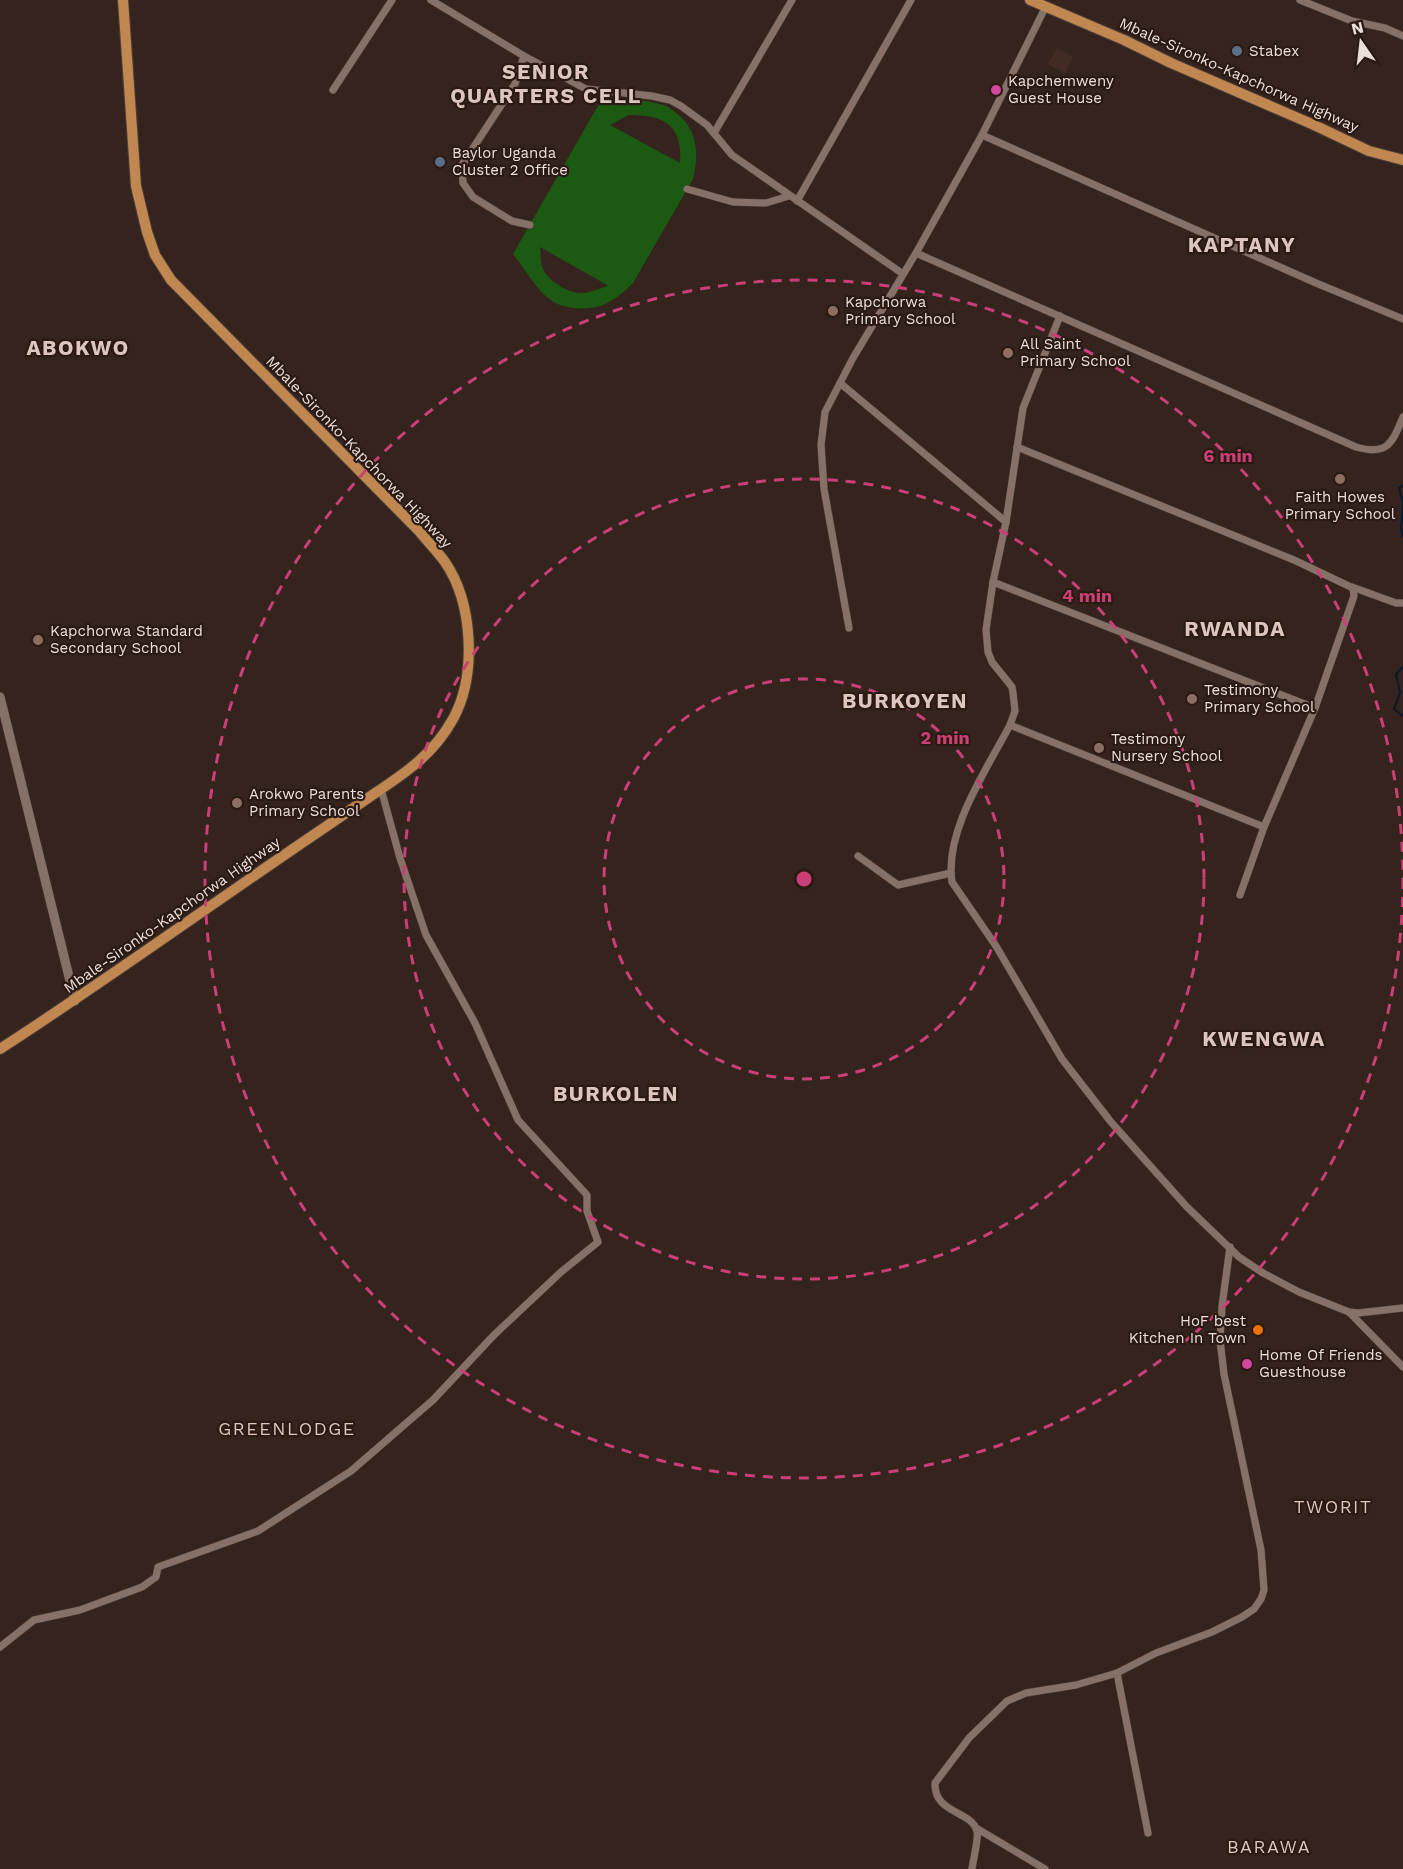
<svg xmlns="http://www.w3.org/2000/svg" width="1403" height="1869" font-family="'Work Sans',sans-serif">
  <rect width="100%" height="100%" fill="#35241e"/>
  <polygon fill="#422b23" points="1057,48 1073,57 1065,73 1048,64"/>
  <path fill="#1c5912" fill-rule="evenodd" d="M603 97C622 99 644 99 663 105 668 106 671 109 675 112 698 129 699 154 693 179L633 283C625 291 617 298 607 303 593 311 566 310 552 301 536 290 525 269 513 254ZM629 115C664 115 683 125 680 163L610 125ZM540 247 607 285V286C599 289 588 294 579 293 566 292 545 279 542 266 540 261 541 253 540 247Z"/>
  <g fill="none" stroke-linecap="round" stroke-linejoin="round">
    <g stroke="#051a2f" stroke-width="2">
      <polyline points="1403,485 1399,488 1403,503"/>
      <polyline points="1403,505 1401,529 1403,537"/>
      <polyline points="1403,667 1396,674 1400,693 1394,709 1403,716"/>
    </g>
    <defs>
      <g id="minor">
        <polyline points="431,0 524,56 586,89 652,96 670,100 681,106 707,125 732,155 903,274"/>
        <polyline points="1300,0 1352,21 1385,28 1403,36"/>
        <polyline points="524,56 515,84 462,165 463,183 473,197 512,221 530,225"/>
        <polyline points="333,90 392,0"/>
        <polyline points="714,133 792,0"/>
        <polyline points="982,135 1316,283 1403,319"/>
        <polyline points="687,189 733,202 766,203 789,196"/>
        <polyline points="797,201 911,0"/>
        <path d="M916 253 1356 447C1388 456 1392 443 1403 417"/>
        <path d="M1060 316 1023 408 1006 522 993 582 986 630 988 652 992 662 1012 687 1013 693 1015 711 1010 725C987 769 944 831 952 882L996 946 1062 1059 1111 1122 1187 1207 1239 1257 1263 1273 1299 1292 1349 1312 1403 1367"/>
        <polyline points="840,383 1006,522"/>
        <polyline points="1017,447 1294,560 1353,588 1354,596 1315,708 1264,827 1240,895"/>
        <polyline points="993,582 1315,708"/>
        <polyline points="1352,587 1396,603 1403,603"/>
        <polyline points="849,628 824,489 821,445 825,412 853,358 916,253 982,135 1045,8"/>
        <polyline points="1010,725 1264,827"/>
        <polyline points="858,856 898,885 951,873"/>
        <polyline points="1349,1312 1358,1313 1403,1308"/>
        <polyline points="0,1647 34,1620 80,1610 142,1587 156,1577 158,1567 258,1531 351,1471 433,1400 494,1335 561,1272 598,1242 587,1211 587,1195 518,1120 475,1023 426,935 400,858 381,789"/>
        <polyline points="1117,1673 1148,1833"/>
        <polyline points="976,1828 1045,1869"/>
        <path d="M972 1869C973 1860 979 1838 977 1831 971 1810 934 1814 935 1783L969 1738 1007 1701 1026 1693 1076 1685 1117 1673 1156 1653 1212 1632 1242 1617 1254 1609 1261 1599 1264 1590 1261 1550 1224 1374 1220 1340 1222 1306 1230 1247"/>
      </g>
      <polyline id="tertiary" points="0,697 75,1001"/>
      <g id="primary">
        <polyline points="1030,0 1124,40 1171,63 1314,125 1369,151 1403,160"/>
        <path d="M0 1049C99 985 195 916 293 849 318 832 343 815 368 798 402 775 432 757 453 719 477 675 473 603 445 562 437 551 427 541 419 531L171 280 155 255 147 232 136 186 123 0"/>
      </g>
    </defs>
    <use href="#minor" stroke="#4e3f3a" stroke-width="8"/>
    <use href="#tertiary" stroke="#4e3f3a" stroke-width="10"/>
    <use href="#primary" stroke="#4e3f3a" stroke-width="12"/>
    <use href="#minor" stroke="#867169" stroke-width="7"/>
    <use href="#tertiary" stroke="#867169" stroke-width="9"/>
    <use href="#primary" stroke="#c08850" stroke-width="10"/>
  </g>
  <g fill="none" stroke="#ca4074" stroke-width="3" stroke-dasharray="10 8">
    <circle cx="804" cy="879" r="200"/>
    <circle cx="804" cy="879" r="400"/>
    <circle cx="804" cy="879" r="599"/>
  </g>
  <g fill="#5c6f8a" stroke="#2b1a14" stroke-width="2">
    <circle cx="1237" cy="51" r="6"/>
    <circle cx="440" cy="162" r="6"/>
  </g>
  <g fill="#d1479c" stroke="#2b1a14" stroke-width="2">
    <circle cx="996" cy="90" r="6"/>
    <circle cx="1247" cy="1364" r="6"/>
  </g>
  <g fill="#8d6e63" stroke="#2b1a14" stroke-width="2">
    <circle cx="833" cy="311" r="6"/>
    <circle cx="1008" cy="353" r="6"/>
    <circle cx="1340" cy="479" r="6"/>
    <circle cx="38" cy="640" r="6"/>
    <circle cx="1192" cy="699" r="6"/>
    <circle cx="1099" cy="748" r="6"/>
    <circle cx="237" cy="803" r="6"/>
  </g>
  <circle fill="#e8710a" stroke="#2b1a14" stroke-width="2" cx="1258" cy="1330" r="6"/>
  <g text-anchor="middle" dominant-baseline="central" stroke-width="4.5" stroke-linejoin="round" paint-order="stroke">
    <g font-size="15" fill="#ebdfda" stroke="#2b1a14" text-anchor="start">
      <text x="1249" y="51">Stabex</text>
      <text x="1008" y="81">Kapchemweny<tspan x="1008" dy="17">Guest House</tspan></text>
      <text x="452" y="153">Baylor Uganda<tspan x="452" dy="17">Cluster 2 Office</tspan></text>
      <text x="845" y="302">Kapchorwa<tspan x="845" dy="17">Primary School</tspan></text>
      <text x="1020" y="344">All Saint<tspan x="1020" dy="17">Primary School</tspan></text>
      <text x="1340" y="497" text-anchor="middle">Faith Howes<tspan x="1340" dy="17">Primary School</tspan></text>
      <text x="50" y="631">Kapchorwa Standard<tspan x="50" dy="17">Secondary School</tspan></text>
      <text x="1204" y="690">Testimony<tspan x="1204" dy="17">Primary School</tspan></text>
      <text x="1111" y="739">Testimony<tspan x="1111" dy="17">Nursery School</tspan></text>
      <text x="249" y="794">Arokwo Parents<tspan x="249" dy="17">Primary School</tspan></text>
      <text x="1246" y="1321" text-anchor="end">HoF best<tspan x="1246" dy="17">Kitchen In Town</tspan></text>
      <text x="1259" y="1355">Home Of Friends<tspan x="1259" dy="17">Guesthouse</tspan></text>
    </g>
    <g font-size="15" fill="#ebdfda" stroke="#2b1a14">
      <text transform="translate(1239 75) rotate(24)">Mbale-Sironko-Kapchorwa Highway</text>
      <text transform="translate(359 452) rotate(46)">Mbale-Sironko-Kapchorwa Highway</text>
      <text transform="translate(172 915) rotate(-35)">Mbale-Sironko-Kapchorwa Highway</text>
    </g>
    <g font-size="18" letter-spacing="1.5" fill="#ddc6bd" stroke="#2b1a14">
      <text x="287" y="1428">GREENLODGE</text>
      <text x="1333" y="1506">TWORIT</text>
      <text x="1269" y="1846">BARAWA</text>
    </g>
    <g font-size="21" font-weight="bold" letter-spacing="1.5" fill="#ddc6bd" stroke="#2b1a14">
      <text x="546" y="71">SENIOR<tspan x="546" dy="24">QUARTERS CELL</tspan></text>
      <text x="1242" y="244">KAPTANY</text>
      <text x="78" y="347">ABOKWO</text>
      <text x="1235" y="628">RWANDA</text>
      <text x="905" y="700">BURKOYEN</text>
      <text x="1264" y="1038">KWENGWA</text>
      <text x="616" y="1093">BURKOLEN</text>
    </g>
  </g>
  <circle cx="804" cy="879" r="9" fill="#ca4074" stroke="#2b1a14" stroke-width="3"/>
  <g font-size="18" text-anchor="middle" font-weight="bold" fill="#ca4074" stroke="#2b1a14" stroke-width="4.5" stroke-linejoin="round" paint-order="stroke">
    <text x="1228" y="462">6 min</text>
    <text x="1087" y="602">4 min</text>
    <text x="945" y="744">2 min</text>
  </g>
  <g transform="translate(1361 42) rotate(346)" stroke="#2b1a14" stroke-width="4.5" paint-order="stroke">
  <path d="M0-4.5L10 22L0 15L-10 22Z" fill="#ebdfda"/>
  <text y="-9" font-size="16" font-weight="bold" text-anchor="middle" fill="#ebdfda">N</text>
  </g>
</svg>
